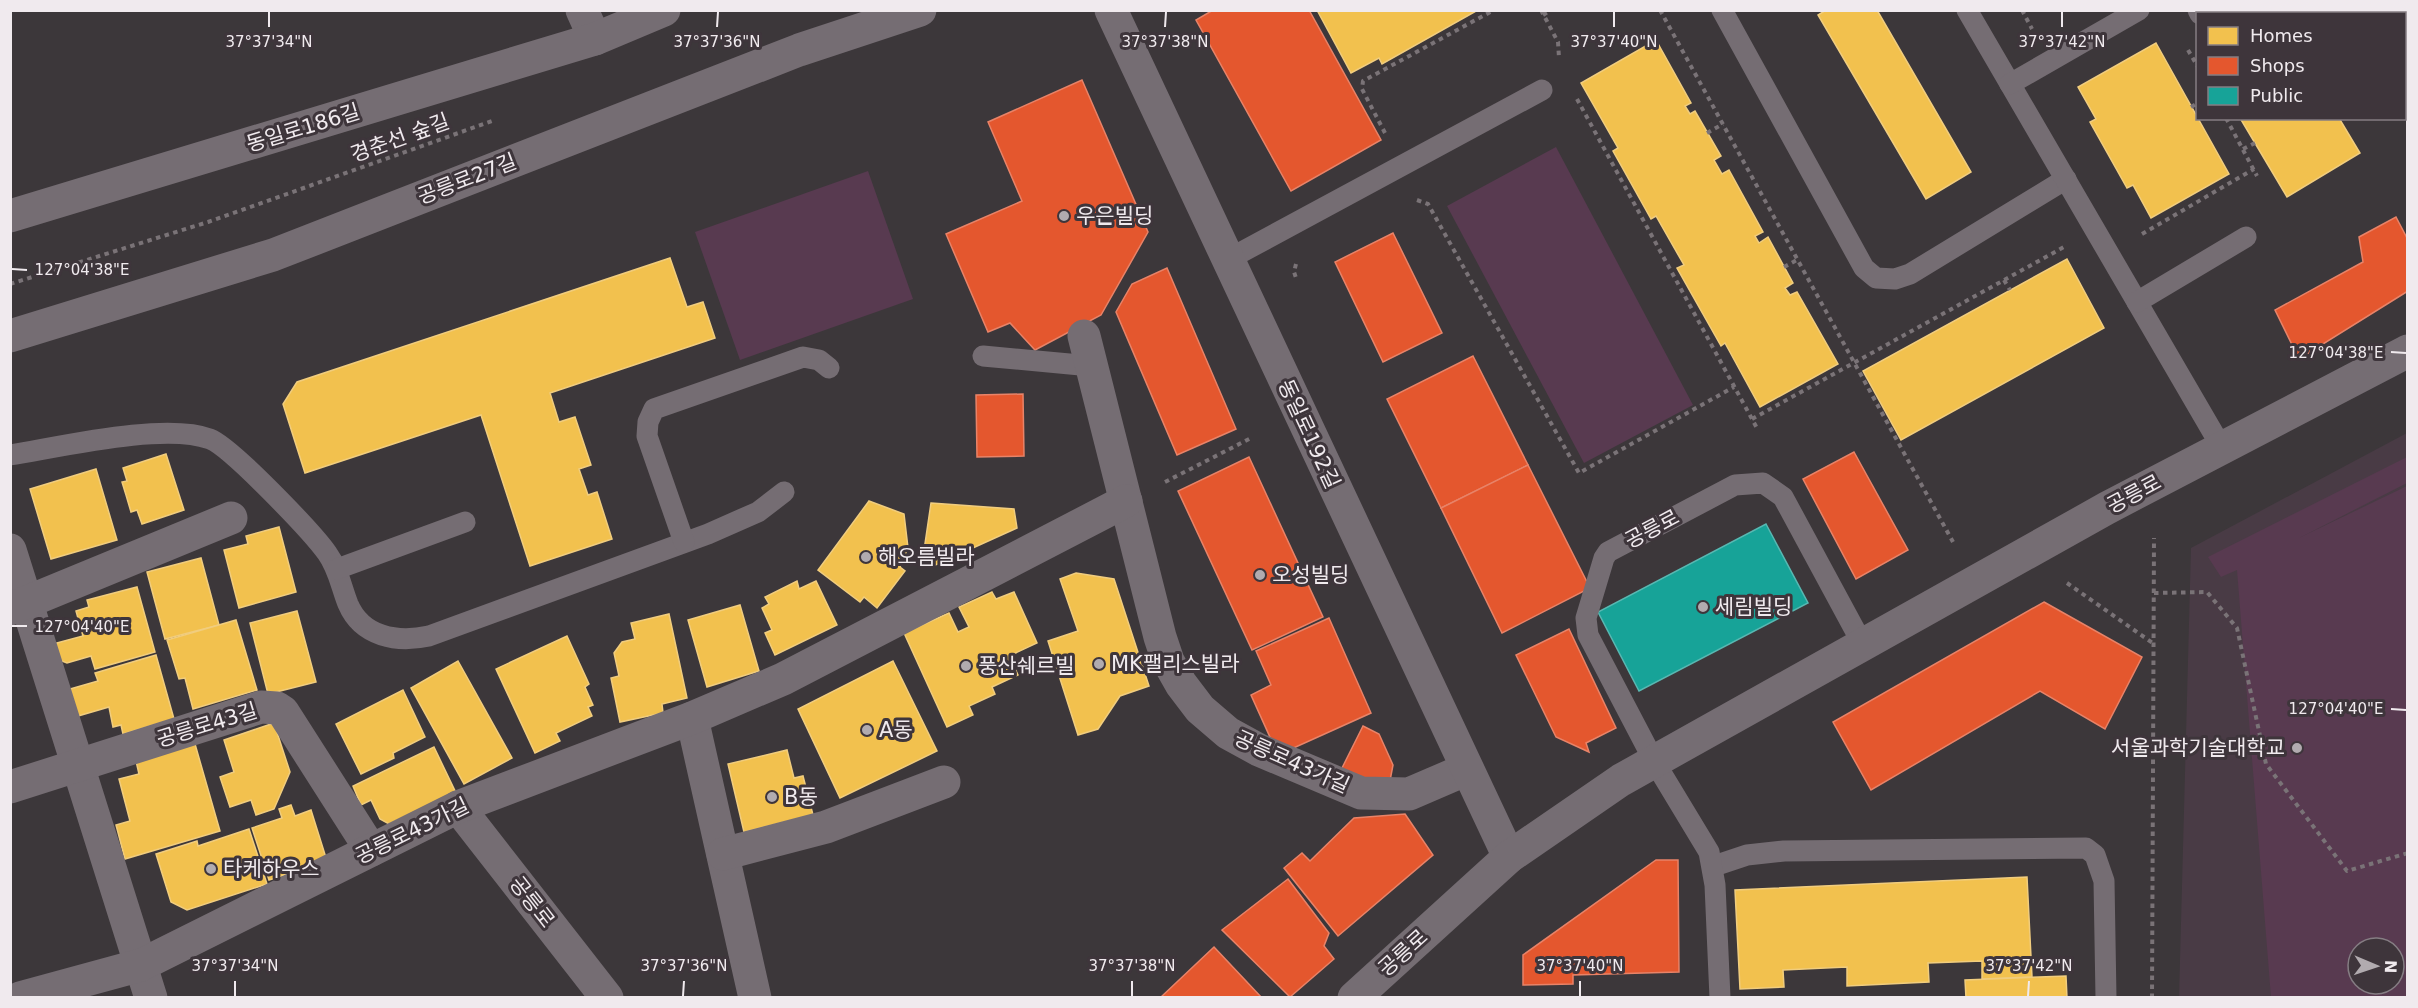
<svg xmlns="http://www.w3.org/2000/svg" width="2418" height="1008" font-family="'DejaVu Sans','Noto Sans KR',sans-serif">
  <rect width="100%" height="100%" fill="#3c373a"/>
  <path fill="#493b45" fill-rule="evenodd" d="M2407 433V997L2179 998 2191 548ZM2358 948H2394V984H2358Z"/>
  <g fill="#583a50" fill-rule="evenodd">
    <polygon points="1556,147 1693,405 1584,463 1447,206"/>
    <polygon points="868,171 913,299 740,360 695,232"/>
    <path d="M2407 457V483L2299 538 2407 486V997H2271L2237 570 2221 577 2208 557ZM2358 948H2394V984H2358Z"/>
  </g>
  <g fill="#f2c14e" stroke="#f1cd7e" stroke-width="1.5">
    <polygon points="1317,10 1478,10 1382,64 1379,58 1351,73"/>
    <polygon points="1826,10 1877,10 1971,172 1926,199 1818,15"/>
    <polygon points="2276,10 2340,10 2339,14 2273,14"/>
    <polygon points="1656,40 1691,103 1685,106 1690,114 1695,111 1721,156 1714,160 1722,174 1729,170 1763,232 1755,236 1759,243 1768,237 1793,283 1785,288 1790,295 1797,292 1838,364 1760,407 1725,343 1721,346 1677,268 1684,265 1656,216 1651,219 1613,151 1618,148 1581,83"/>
    <polygon points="2156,43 2229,174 2151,218 2133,185 2127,188 2090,122 2096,119 2078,87"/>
    <polygon points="2240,118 2339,118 2360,153 2287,197"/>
    <polygon points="670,258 687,307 703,302 715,338 550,393 559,422 575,417 591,465 579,469 588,495 597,492 612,539 530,566 481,415 305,473 283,404 297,382"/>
    <polygon points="2067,259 2104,328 1901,440 1863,371"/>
    <polygon points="166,454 184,510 142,524 137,510 131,512 126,495 122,482 127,481 123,468"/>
    <polygon points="96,469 117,540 51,559 30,489"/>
    <polygon points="869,501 904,514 908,548 900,567 905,571 877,608 864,597 860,602 818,570"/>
    <polygon points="931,503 1014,509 1017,528 931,567 922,564"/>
    <polygon points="279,527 296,592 239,608 224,550 248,544 246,536"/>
    <polygon points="201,558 219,625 165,639 147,572"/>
    <polygon points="1076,573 1114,579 1149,686 1120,696 1098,729 1078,735 1048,641 1078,631 1060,579"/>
    <polygon points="797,581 799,589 816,581 837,625 775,655 765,633 772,630 762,608 769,604 765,597"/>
    <polygon points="137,587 155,652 95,669 91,656 67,663 59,660 53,644 83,636 76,611 89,607 87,600"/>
    <polygon points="992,592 996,599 1014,592 1037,643 1009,656 1018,675 992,687 995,694 969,706 973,715 947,727 904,633 949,613 958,632 969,627 959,607"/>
    <polygon points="740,605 759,671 707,687 688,620"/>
    <polygon points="297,611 316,682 268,694 250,623"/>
    <polygon points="669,614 687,698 662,704 663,713 620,722 611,678 619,676 614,653 622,642 635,639 631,623"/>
    <polygon points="236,620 257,690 193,709 185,678 179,679 167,640"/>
    <polygon points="567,636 589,684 585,687 593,705 588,707 592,716 556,733 560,741 535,753 496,669"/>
    <polygon points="156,655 174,719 123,734 121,725 113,727 109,707 78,716 70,689 98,681 95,673"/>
    <polygon points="458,661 512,758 464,784 411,688"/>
    <polygon points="893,661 937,751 840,798 798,709"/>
    <polygon points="403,690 425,737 393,753 394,758 361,774 336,724"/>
    <polygon points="274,723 290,772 274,809 256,815 251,800 230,807 220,777 234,772 224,740"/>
    <polygon points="195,744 220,831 125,859 116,825 130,821 119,779 139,774 136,761"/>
    <polygon points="434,747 456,793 389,824 380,819 371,800 361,805 353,786"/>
    <polygon points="787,750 794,778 803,776 813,815 744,832 728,764"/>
    <polygon points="291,805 295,816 311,810 327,861 269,880 252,828 282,818 279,809"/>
    <polygon points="249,829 267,884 187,910 171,902 156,854 197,841 198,846"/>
    <polygon points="2027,877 2032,977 1982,979 1982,961 1928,963 1929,982 1847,986 1847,967 1783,970 1784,987 1740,989 1735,890"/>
    <polygon points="2066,976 2067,998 1966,998 1965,980"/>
  </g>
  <g fill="#e4572e" stroke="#e88368" stroke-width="1.5">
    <polygon points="1213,10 1309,10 1381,140 1291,191 1196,20"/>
    <polygon points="2371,10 2408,10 2408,87 2404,83 2404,14 2371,14"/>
    <polygon points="1082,80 1148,232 1101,315 1035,350 1010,323 988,332 946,234 1022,201 988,122"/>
    <polygon points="2396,217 2408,240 2408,291 2299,359 2275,310 2363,262 2359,237"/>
    <polygon points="1393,233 1442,333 1383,362 1335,262"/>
    <polygon points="1167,268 1236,429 1177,455 1116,312 1132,284"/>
    <polygon points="1473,356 1528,465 1441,508 1387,399"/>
    <polygon points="1023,394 1024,456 977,457 976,395"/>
    <polygon points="1854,452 1908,550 1856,579 1803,479"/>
    <polygon points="1249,457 1323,617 1252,650 1178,491"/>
    <polygon points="1528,465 1590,588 1502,633 1441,508"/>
    <polygon points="2044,602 2142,657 2105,729 2040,691 1871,790 1833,722"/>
    <polygon points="1329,618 1371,713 1278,755 1251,695 1271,685 1256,651"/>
    <polygon points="1569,629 1616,728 1586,743 1589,752 1556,737 1516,655"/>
    <polygon points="1363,726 1379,734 1393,765 1389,786 1338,776"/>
    <polygon points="1405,814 1433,855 1338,936 1284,868 1302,853 1310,861 1354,818"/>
    <polygon points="1656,860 1678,860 1679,972 1573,975 1573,984 1523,985 1523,955"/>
    <polygon points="1288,879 1329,933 1324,946 1334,959 1290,997 1222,930"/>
    <polygon points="1214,947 1262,998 1160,998"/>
  </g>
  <polygon fill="#17a398" stroke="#58b8b2" stroke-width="1.5" points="1766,524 1808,603 1639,691 1598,612"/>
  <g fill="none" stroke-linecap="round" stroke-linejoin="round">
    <g stroke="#7a7377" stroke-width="4" stroke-dasharray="4.5 4.5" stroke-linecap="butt">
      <polyline points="1541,10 1558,42 1559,58"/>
      <polyline points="1660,10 1953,542"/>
      <polyline points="2022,10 2032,29"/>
      <polyline points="1543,15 1551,10"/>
      <polyline points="2188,50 2198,67"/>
      <polyline points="1577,99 1758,430"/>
      <polyline points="2191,107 2198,103"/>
      <polyline points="2226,118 2257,176"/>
      <polyline points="1385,133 1362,89 1363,81 1494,10"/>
      <polyline points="1707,133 1723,124"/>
      <polyline points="2243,149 2255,143"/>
      <polyline points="1417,200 1428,204 1579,473 1734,387"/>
      <polyline points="2142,234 2254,169"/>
      <polyline points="1296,264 1294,272 1297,281"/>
      <polyline points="1784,267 1797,260"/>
      <polyline points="2004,280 2010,290"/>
      <polyline points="10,284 208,222 495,120"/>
      <polyline points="1752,419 2064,247"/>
      <polyline points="1165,482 1253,437"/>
      <polyline points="2067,583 2154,644"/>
      <polyline points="2154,593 2207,592 2237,628 2266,764 2347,871 2408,853"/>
      <polyline points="2152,998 2154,538"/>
    </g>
    <g stroke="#756d73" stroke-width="21">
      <polyline points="1722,10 1864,268 1876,278 1895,279 1910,274 2066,179"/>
      <polyline points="1967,10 2222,448"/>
      <polyline points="2198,10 2200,14"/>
      <polyline points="2010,84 2139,10"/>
      <polyline points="1227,260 1542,90"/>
      <polyline points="2137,302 2246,237"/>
      <polyline points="983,356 1091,366"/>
      <path d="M10 455C60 447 165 422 210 439 231 447 312 532 327 553 338 568 341 586 348 604 362 637 397 643 429 636L708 534 758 512 784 492"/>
      <polyline points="684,542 647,436 648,422 654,409 803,357 819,360 829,368"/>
      <polyline points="337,569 465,522"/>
      <polyline points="1714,866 1747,855 1784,851 2086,848 2095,855 2104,881 2106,998"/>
      <polyline points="1720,998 1715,885 1709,852 1654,761 1588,635 1586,618 1604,558 1608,552 1735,485 1763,483 1783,497 1863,645"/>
    </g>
    <g stroke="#756d73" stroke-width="33">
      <polyline points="582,10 595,39"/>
      <polyline points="10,216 595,39 664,10"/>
      <polyline points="10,336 273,255 799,50 920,10"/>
      <polyline points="1084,336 1160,637 1168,661 1181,684 1200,709 1228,733 1259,750 1361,793 1409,794 1467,769"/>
      <polyline points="10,550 151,998"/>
      <polyline points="10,609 231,518"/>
      <polyline points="692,718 755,998"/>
      <polyline points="10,787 261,707 277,708 283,712 371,850"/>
      <polyline points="458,807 607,998"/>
      <polyline points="723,854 826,827 944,782"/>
      <polyline points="20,998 141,965 458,807 692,718 783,679 1126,501"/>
    </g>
    <g stroke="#756d73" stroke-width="33">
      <polyline points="1111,10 1509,857"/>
      <polyline points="1354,998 1509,857 1621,780 2107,508 2408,351"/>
    </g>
  </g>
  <path fill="none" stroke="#f0eaee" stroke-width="2" d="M269 27V12M717 27 718 12M1165 27 1166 12M1614 27V12M2062 27V12M12 269 27 270M2391 352 2406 353M12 626H27M2391 709 2406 710M235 996V981M683 996 684 981M1132 996V981M1580 996V981M2028 996 2029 981"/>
  <g fill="#b1abaf" stroke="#3e353b" stroke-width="2">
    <circle cx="1064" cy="216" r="6"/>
    <circle cx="866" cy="557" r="6"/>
    <circle cx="1260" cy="575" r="6"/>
    <circle cx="1703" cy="607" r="6"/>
    <circle cx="1099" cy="664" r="6"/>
    <circle cx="966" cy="666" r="6"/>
    <circle cx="867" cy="730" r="6"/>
    <circle cx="2297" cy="748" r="6"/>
    <circle cx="772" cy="797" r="6"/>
    <circle cx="211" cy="869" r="6"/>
  </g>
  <g text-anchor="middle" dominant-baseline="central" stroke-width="6" stroke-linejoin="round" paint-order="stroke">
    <g font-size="21" fill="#f0eaee" stroke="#3e353b">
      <text transform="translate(303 128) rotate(-17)">동일로186길</text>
      <text transform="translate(400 138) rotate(-20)">경춘선 숲길</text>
      <text transform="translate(467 179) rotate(-21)">공릉로27길</text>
      <text transform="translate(1309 434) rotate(65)">동일로192길</text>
      <text transform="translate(2134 494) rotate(-28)">공릉로</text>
      <text transform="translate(1652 529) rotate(-28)">공릉로</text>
      <text transform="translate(207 725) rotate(-17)">공릉로43길</text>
      <text transform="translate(1292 762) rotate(24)">공릉로43가길</text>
      <text transform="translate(412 831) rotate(-26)">공릉로43가길</text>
      <text transform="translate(532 902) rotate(52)">공릉로</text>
      <text transform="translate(1403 953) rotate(-42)">공릉로</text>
    </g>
    <g font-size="21" fill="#f0eaee" stroke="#3e353b" text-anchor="start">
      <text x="1076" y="216">우은빌딩</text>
      <text x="878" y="557">해오름빌라</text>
      <text x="1272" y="575">오성빌딩</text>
      <text x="1715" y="607">세림빌딩</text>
      <text x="1111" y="664">MK팰리스빌라</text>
      <text x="978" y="666">풍산쉐르빌</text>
      <text x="879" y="730">A동</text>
      <text x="2285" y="748" text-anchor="end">서울과학기술대학교</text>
      <text x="784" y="797">B동</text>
      <text x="223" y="869">타케하우스</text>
    </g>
  </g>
  <g font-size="15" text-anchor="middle" fill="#f0eaee" stroke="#3e353b" stroke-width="6" stroke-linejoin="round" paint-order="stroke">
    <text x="269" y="47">37°37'34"N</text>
    <text x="717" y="47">37°37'36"N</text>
    <text x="1165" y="47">37°37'38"N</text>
    <text x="1614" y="47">37°37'40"N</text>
    <text x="2062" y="47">37°37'42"N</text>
    <text x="82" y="275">127°04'38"E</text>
    <text x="2336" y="358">127°04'38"E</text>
    <text x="82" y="632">127°04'40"E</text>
    <text x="2336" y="714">127°04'40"E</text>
    <text x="235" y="971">37°37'34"N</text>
    <text x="684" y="971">37°37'36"N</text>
    <text x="1132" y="971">37°37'38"N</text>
    <text x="1580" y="971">37°37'40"N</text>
    <text x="2029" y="971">37°37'42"N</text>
  </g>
  <rect width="2418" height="1008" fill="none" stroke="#f0eaee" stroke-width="24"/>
  <rect x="2196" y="12" width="210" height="108" fill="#3e353b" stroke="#857d83" stroke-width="1.5"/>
  <rect x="2208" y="27" width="30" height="18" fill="#f2c14e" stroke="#857d83" stroke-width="1.5"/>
  <text x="2250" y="42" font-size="18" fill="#f0eaee">Homes</text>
  <rect x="2208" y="57" width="30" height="18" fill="#e4572e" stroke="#857d83" stroke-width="1.5"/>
  <text x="2250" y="72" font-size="18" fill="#f0eaee">Shops</text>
  <rect x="2208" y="87" width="30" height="18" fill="#17a398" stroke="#857d83" stroke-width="1.5"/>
  <text x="2250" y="102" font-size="18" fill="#f0eaee">Public</text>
  <g transform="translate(2376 966) rotate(92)"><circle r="28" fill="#3e353b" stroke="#857d83" stroke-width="1.5"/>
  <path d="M0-4.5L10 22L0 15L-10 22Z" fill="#b1abaf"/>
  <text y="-9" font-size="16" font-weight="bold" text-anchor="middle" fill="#f0eaee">N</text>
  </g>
</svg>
